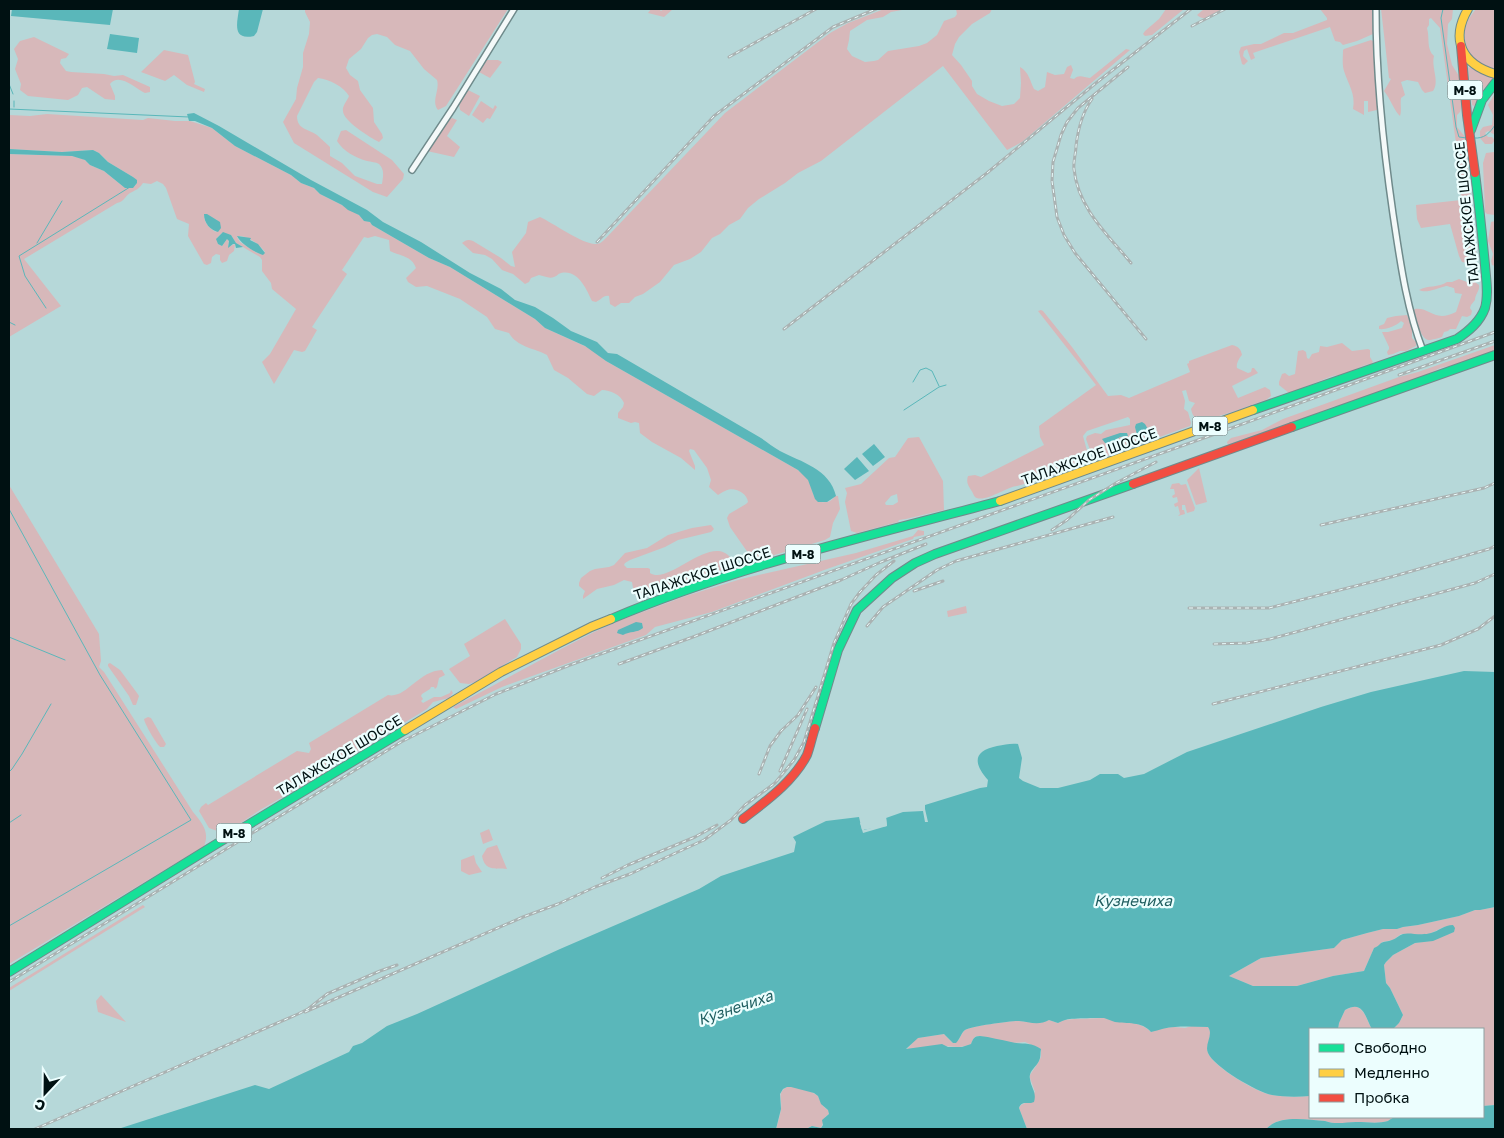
<svg xmlns="http://www.w3.org/2000/svg" width="1504" height="1138" font-family="'Golos Text',sans-serif">
  <rect width="100%" height="100%" fill="#b6d8d9"/>
  <g fill="#d7b8ba" fill-rule="evenodd">
    <path d="M305 9H508L446 106 438 110C431 101 440 90 437 80L424 69 410 51 395 45 387 37 377 34 372 35 368 38 361 49 349 59 346 68 350 75 358 81 360 90 373 108 374 122 382 134 383 138 379 142C371 138 343 121 343 111 342 106 347 101 349 96 344 87 329 79 318 78L314 82 297 116C297 130 309 129 317 135 321 139 326 143 330 147V156L342 163 355 176 377 184H382C383 177 385 170 379 164 376 162 371 162 367 161 356 158 343 151 337 141L341 131 346 130 392 160 404 174 403 179 387 197 373 192 294 143 283 122 296 99 297 88 303 67V53L309 34 310 22 305 12Z"/>
    <polygon points="651,9 659,9 661,11 664,9 673,9 664,17 648,13"/>
    <path d="M884 9H907L891 12 883 17 867 20 850 31 849 40 847 49 852 56 865 62 874 61 878 60 888 51 919 46 927 43 937 35 944 21 955 17 957 14 956 9H992L990 13 972 24 959 37 955 44 952 55 961 65 972 81V86L977 94 989 101 1002 106 1014 104 1020 98 1021 83 1020 67C1029 72 1030 81 1034 89L1038 91 1045 87 1047 72 1055 75 1064 74 1067 67 1071 65 1073 70 1070 78 1074 79C1079 74 1083 77 1090 78L1126 49 1130 50 1022 142 1007 150 943 66 821 161 798 173 785 183 759 199 748 208 740 219 729 225 720 234 712 238 701 252 690 259 674 265 660 282 643 294 635 297 629 303H621L615 307 610 304 609 296C603 295 601 300 596 302L592 301C587 290 578 269 561 273 557 274 559 275 554 277 549 279 544 276 539 275L531 278 529 282 525 284 513 274 502 270 492 259 485 255 473 253 462 243C466 240 468 239 473 241L501 258 511 266 515 267 512 252 526 233 528 222 540 217C553 223 584 245 596 244 600 244 603 241 606 238L725 113 830 33 848 23Z"/>
    <polygon points="1166,9 1184,9 1152,35 1145,36 1143,34 1145,31 1159,19"/>
    <path d="M1204 9H1224C1215 14 1206 23 1197 15Z"/>
    <polygon points="1320,9 1372,9 1373,34 1357,41 1343,45 1340,42 1335,41 1330,27 1253,53 1255,58 1251,60 1247,49 1244,51 1243,56 1248,61 1244,65 1242,64 1239,52 1241,47 1254,44 1261,44 1284,33 1293,33 1327,20 1327,18"/>
    <path d="M1381 9H1453L1452 19 1448 24 1447 44 1452 65 1459 76 1462 105 1460 112 1457 115V127L1466 138 1464 144H1459L1456 143 1440 28 1431 18 1429 19V25L1427 28C1430 38 1426 49 1434 56 1431 67 1440 82 1433 91L1425 93 1422 90 1418 82 1407 80 1401 82 1405 95 1401 98C1400 104 1402 111 1400 116 1395 112 1390 98 1384 91L1391 79 1389 78Z"/>
    <path d="M1476 9H1495V69C1475 66 1460 46 1466 26 1468 19 1472 14 1476 9Z"/>
    <path d="M34 37 69 54 66 58 61 59 60 63 66 71 71 72 104 74 114 76 123 75 150 87V92L145 93C135 88 119 72 110 84L115 96V100L105 99 87 87 82 88 78 95 68 100 28 96 20 90 21 84 15 69 18 59 14 49 20 41Z"/>
    <path d="M1371 40 1374 42 1379 108 1377 110 1368 112V101H1364V115L1353 109C1356 94 1348 84 1344 71 1342 65 1343 56 1343 50L1344 49Z"/>
    <polygon points="164,50 188,55 195,82 194,84 205,89 204,92 187,85 174,75 165,81 141,72"/>
    <polygon points="486,60 498,60 502,62 490,78 479,72"/>
    <polygon points="1468,67 1494,79 1484,88 1474,106 1472,105"/>
    <polygon points="468,90 480,96 469,116 460,110 459,103"/>
    <polygon points="1495,93 1495,135 1488,131 1485,133 1488,137 1492,137 1495,140 1492,144 1485,144 1480,138 1480,131 1483,127 1492,125 1493,115 1488,105"/>
    <polygon points="481,101 493,109 495,105 497,107 490,119 487,118 483,123 472,115"/>
    <path d="M47 114 143 120 148 118 175 121H190L212 128 235 146 291 175 301 183 314 188 320 194 342 205 359 215 363 220 370 222 372 225 429 258 450 267 535 319 545 328 589 348 606 361 798 470C802 474 808 477 810 482 813 491 813 504 825 502 830 502 832 500 835 496H838L840 509 833 523 830 537 825 540 758 560H753L730 527 727 518 729 514 746 504 748 502C747 493 734 486 725 491 722 492 720 494 718 495L709 487 711 480 707 468 694 450 690 449 689 451 695 466V470L681 458 652 442 640 433 639 423 635 422 631 423 618 418V413L623 407 624 403C621 395 610 390 602 390L594 396 587 394 568 378 554 370 547 355C534 348 517 347 509 333L495 329 487 317 460 299 427 286 416 287 408 282 406 278 416 268C412 256 400 256 390 251L389 240 375 236 368 238 364 237 342 270 347 274 312 327 317 330 305 351 302 352 294 350 274 384 262 362 270 354 296 309 272 289 271 283 262 271V260L260 257 236 243 231 235 222 233 217 238 218 244 222 246 227 239H229L228 247 235 244 234 251 229 255 227 261 222 263 220 260V255L216 254 212 257 211 263 207 265 204 264 188 236 189 224 177 219 166 188 163 184 157 181 151 184 143 183C139 189 136 190 130 193 124 197 125 201 117 203L24 259 61 306 9 337V154L72 156 80 158 85 160 90 165 104 171 125 188 135 186 137 182 133 177 108 162 99 153 93 150 62 152 9 149V115L30 116ZM204 214 217 220 216 232C209 228 204 223 204 214ZM241 236C250 238 258 243 265 252L257 253 240 242 237 237Z"/>
    <polygon points="452,118 457,120 447,136 460,147 454,157 427,151 447,121"/>
    <polygon points="1462,147 1466,148 1477,259 1475,263 1472,264 1462,262 1459,256 1450,224 1421,228 1417,219 1416,205 1461,200 1459,157 1460,151"/>
    <polygon points="1494,152 1495,153 1495,215 1487,214 1485,212 1483,163 1486,153"/>
    <polygon points="1495,221 1495,266 1492,265 1491,261 1493,254 1488,241 1491,222"/>
    <path d="M1459 279 1467 282H1475L1479 285C1480 291 1475 294 1475 300L1471 305 1470 308 1472 311 1471 315 1467 317 1462 316 1456 329H1450L1448 331 1444 332 1442 337C1438 338 1432 340 1429 340 1420 340 1416 317 1414 310L1415 309C1430 307 1434 323 1456 312L1462 294 1455 293 1454 288C1453 288 1448 286 1446 286 1438 288 1426 294 1419 290 1427 285 1439 288 1447 282H1452Z"/>
    <path d="M1041 310 1043 311 1072 347 1108 396 1121 395 1129 398 1190 372 1187 364 1189 363V361L1232 345C1238 346 1241 349 1242 355 1239 358 1236 364 1237 368L1248 373 1251 372 1252 368H1254L1258 373 1232 386 1238 398 1265 387 1270 390 1271 396 1266 400C1252 404 1209 423 1197 418 1193 417 1192 413 1191 409L1195 403 1189 401 1186 390 1182 391 1185 401 1184 409 1188 412 1191 423 1190 426 1096 460 1093 458 1086 439 1087 436 1095 433 1101 434 1106 430 1130 425V419L1128 417 1087 431 1083 436 1089 458 1088 462 1066 472 1059 473 1047 478 1017 486C1008 486 984 504 975 497 973 495 973 492 971 490 968 485 966 482 968 476L975 475 981 477 1044 445 1040 437 1039 426 1096 385 1038 311Z"/>
    <path d="M1407 315 1412 328V338L1416 342V346L1406 351H1400L1393 354 1388 355 1387 352 1389 349V347L1382 332H1388L1402 328 1404 323 1401 321C1396 326 1386 330 1379 329V326L1384 324 1387 318 1396 316Z"/>
    <path d="M1342 343 1352 351 1368 349 1370 350V357L1373 362 1371 364C1361 365 1354 371 1345 374 1340 375 1335 375 1330 377 1316 382 1303 388 1289 393L1279 385V382L1282 374 1285 373 1289 376 1295 374 1298 351 1303 350 1306 352 1307 358 1309 359 1312 354 1319 352 1320 346 1327 347Z"/>
    <polygon points="1495,345 1495,350 1483,356 1473,358 1457,364 1440,368 1422,377 1345,404 1332,407 1301,420 1231,444 1229,445 1227,443 1227,442 1231,438 1262,430 1283,419 1399,377 1418,372"/>
    <path d="M919 437 943 481 944 510 906 519 899 520 898 522 857 533 851 531 845 502 847 493 845 488 861 484 889 458 895 457 908 438ZM897 494 898 502 893 505H886L885 503 891 496Z"/>
    <polygon points="1199,468 1207,502 1196,505 1187,480"/>
    <polygon points="1179,483 1181,485 1186,484 1195,508 1194,511 1187,513 1185,505 1182,505 1182,510 1184,510 1185,514 1178,516 1180,514 1178,506 1175,507 1174,504 1178,502 1177,497 1173,498 1172,496 1175,494 1174,489 1170,489 1172,484"/>
    <path d="M9 485 99 634 101 661 99 667 104 672 193 812C202 823 210 832 204 846L9 964Z"/>
    <path d="M711 525 714 529 711 532 678 540 665 547 630 560 625 563 624 565 627 568H648L650 569V573C668 586 710 534 730 557V564L727 568 723 570 706 575 693 581 670 585 640 597 634 594 632 582 624 580 614 585 597 589 583 599V596L585 591 579 586V583L581 578 590 571 595 569 609 567 614 565 625 553 647 548 668 535 692 528Z"/>
    <polygon points="918,530 924,531 924,535 914,537 913,539 827,569 712,612 655,627 646,635 502,687 456,709 453,707 561,649 594,632 621,620 686,596 741,579 856,553 913,536"/>
    <polygon points="966,606 967,613 948,617 947,611"/>
    <polygon points="505,619 521,644 521,649 517,657 475,682 469,684 460,683 449,669 470,656 464,644"/>
    <polygon points="110,663 120,670 137,693 139,696 136,705 133,705 129,696 108,666 108,664"/>
    <path d="M442 670 445 675 439 678 437 687 435 689 434 687H431L430 689 422 694 421 696 423 699 421 701 423 703 434 697H441L450 693 451 690 453 693 449 698 433 702 427 709 346 758 341 759 328 771 260 810 233 828 224 831 220 832 209 828 199 811 201 807 206 803 208 805 297 751 309 753 311 749 309 743 388 695C406 699 418 671 442 670Z"/>
    <path d="M148 717 151 718 166 744 164 747H160C156 743 145 725 144 719Z"/>
    <polygon points="489,829 493,840 483,844 480,833"/>
    <path d="M497 845 507 869C494 868 485 871 482 856L487 848Z"/>
    <polygon points="474,855 476,863 482,872 469,875 461,871 461,860"/>
    <polygon points="143,905 145,907 9,991 9,988"/>
    <polygon points="1495,907 1495,1105 1483,1106 1483,1029 1393,1029 1399,1023 1403,1015 1390,988 1386,983 1384,965 1386,962 1393,955 1415,943 1429,941 1454,932 1444,927 1429,934 1418,935 1401,934 1393,940 1382,942 1378,947 1374,948 1364,971 1333,976 1297,986 1253,986 1229,976 1261,958 1334,948 1342,940 1367,933 1383,929 1397,929 1403,927 1418,925 1459,916 1475,910 1480,910"/>
    <polygon points="101,995 126,1022 98,1012 96,1001"/>
    <path d="M1355 1006C1366 1010 1366 1020 1372 1029H1338L1339 1023 1345 1010Z"/>
    <path d="M1105 1018C1120 1024 1139 1019 1151 1032L1160 1028 1174 1027 1185 1028 1192 1026 1208 1027C1214 1035 1205 1044 1208 1053 1214 1067 1257 1093 1272 1095 1284 1097 1297 1097 1310 1096V1117H1395C1392 1118 1390 1120 1388 1121 1378 1124 1367 1122 1356 1122 1346 1123 1336 1125 1325 1121 1306 1120 1280 1114 1266 1129H1027L1019 1108 1021 1105 1027 1102 1035 1092 1030 1078V1075L1038 1063 1041 1057V1049L1025 1042 1012 1043 979 1036C974 1036 973 1039 971 1044 961 1049 953 1046 943 1046 930 1046 918 1049 906 1050L917 1038 944 1034 953 1043 959 1040C960 1037 962 1033 965 1030 971 1026 1010 1021 1019 1021 1030 1022 1038 1025 1049 1020L1058 1023 1064 1020 1074 1019Z"/>
    <path d="M787 1087C796 1086 810 1090 818 1096 820 1102 823 1107 828 1110L829 1114 825 1117 821 1128 812 1126 806 1129H776C778 1122 780 1116 781 1109 783 1100 776 1093 787 1087Z"/>
  </g>
  <g fill="#5ab7ba">
    <polygon points="12,9 113,9 110,25 11,16"/>
    <path d="M239 9H263L257 32 254 36C232 41 237 23 239 9Z"/>
    <polygon points="110,34 139,38 137,53 107,49"/>
    <path d="M194 113 219 126 311 180 367 210 383 222 421 242 470 273 501 289 515 300 535 307 553 318 571 331 597 342 608 353 617 354 761 438C767 442 773 447 780 451 801 462 830 469 836 496L827 502H818L815 499 808 480 798 470 606 361 585 346 545 328 535 319 450 267 429 258 372 225 370 222 364 221 359 215 348 210 342 205 320 194 314 188 301 183 291 175 235 146 212 128 195 121H189L187 114Z"/>
    <polygon points="9,149 62,152 93,150 99,153 108,162 133,177 137,180 137,183 133,188 125,188 104,171 90,165 85,160 72,156 9,154"/>
    <path d="M204 214H207L220 222 221 228 218 232C210 230 204 223 204 214Z"/>
    <polygon points="223,232 231,235 236,243 243,247 236,248 235,244 233,244 228,248 229,241 227,239 222,246 218,244 216,239"/>
    <path d="M237 236 251 238 250 240 258 244 265 253 263 255C254 252 241 244 237 236Z"/>
    <polygon points="1142,422 1145,424 1149,431 1146,434 1137,435 1135,427 1136,424"/>
    <polygon points="1120,433 1127,433 1128,436 1120,437 1111,444 1105,443 1102,439"/>
    <polygon points="874,444 885,457 873,466 862,454"/>
    <polygon points="857,457 869,471 855,480 844,469"/>
    <path d="M636 622 642 623 643 628C637 633 630 631 623 635L617 633 618 630Z"/>
    <path d="M1464 671 1495 672V907L1480 910H1475L1459 916 1418 925 1403 927 1397 929H1383L1367 933 1342 940 1334 948 1261 958 1229 976 1253 986H1297L1333 976 1364 971 1374 948C1377 947 1379 945 1381 943 1384 941 1388 942 1392 940 1396 939 1399 935 1403 934 1409 932 1421 936 1431 933 1439 931 1444 925 1453 925L1455 928 1454 932 1433 941 1415 943 1393 955 1386 962 1384 965 1386 983 1390 988 1403 1015 1399 1023 1393 1029H1372C1365 1018 1364 999 1345 1010L1339 1023 1338 1029H1310V1096C1297 1097 1284 1097 1272 1095 1257 1092 1214 1067 1208 1053 1204 1044 1214 1035 1208 1027 1197 1027 1186 1026 1175 1027 1167 1027 1159 1030 1151 1032 1142 1021 1127 1024 1115 1022 1111 1021 1108 1019 1104 1018 1098 1018 1069 1018 1065 1020 1062 1021 1060 1022 1058 1023L1049 1020C1039 1026 1029 1022 1019 1021 1010 1021 972 1026 965 1030 961 1033 960 1039 956 1043H953L944 1034 918 1038 906 1049 942 1044 948 1047H962L971 1044C973 1039 974 1036 980 1036 990 1037 1001 1040 1011 1042 1022 1045 1030 1041 1041 1049 1040 1053 1041 1057 1039 1061 1036 1067 1028 1072 1030 1079 1031 1088 1037 1092 1034 1102 1028 1105 1022 1100 1019 1108L1027 1129H806L812 1126 821 1128 823 1125 822 1120 829 1114 828 1110 821 1104 818 1096 814 1093 791 1087H787L783 1089 780 1094 781 1109 776 1129H118L255 1085 269 1089 349 1052 353 1046 362 1043 387 1026 417 1014 560 949 699 889 721 876 794 852 796 842 793 837 826 821 859 817 862 830 887 826 886 818 903 812 923 811 925 822H928L925 809V805L980 788 987 787 988 780C973 763 973 751 997 746 1005 745 1010 743 1018 744L1022 758 1019 778 1023 781 1040 788H1058L1090 780 1100 774H1118L1124 778 1144 774 1187 752 1321 707 1371 692Z"/>
    <path d="M1495 1105V1129H1266C1280 1114 1307 1120 1325 1121 1336 1125 1346 1122 1356 1122 1367 1122 1378 1124 1388 1121 1389 1120 1394 1117 1395 1117H1483V1106Z"/>
  </g>
  <polygon fill="#b6d8d9" points="886,816 887,826 863,833 860,823 862,822 864,830 885,824 884,818"/>
  <g fill="none" stroke-linecap="round" stroke-linejoin="round">
    <g stroke="#5ab7ba" stroke-width="1">
      <polyline points="1443,9 1441,18 1456,127 1459,137 1467,138"/>
      <polyline points="9,84 13,94"/>
      <polyline points="14,101 14,107"/>
      <polyline points="9,109 189,117"/>
      <path d="M1474 138C1484 139 1490 133 1495 125"/>
      <polyline points="37,243 62,201"/>
      <polyline points="46,308 25,276 19,256 130,187"/>
      <polyline points="9,322 15,325"/>
      <polyline points="913,382 920,370 926,368 932,371 939,386"/>
      <polyline points="904,410 939,387 946,385"/>
      <polyline points="9,509 100,675 191,820 9,926"/>
      <polyline points="9,637 65,660"/>
      <polyline points="9,772 12,769 22,754 51,704"/>
      <polyline points="9,823 21,815"/>
    </g>
    <defs>
      <g id="street">
        <path d="M1376 9C1376 78 1383 145 1393 214 1400 260 1406 307 1423 351"/>
        <polyline points="412,170 453,108 514,9"/>
      </g>
      <g id="fast">
        <polyline points="1471,130 1482,100 1495,83"/>
        <path d="M1253 410 1457 339C1469 331 1480 322 1485 308 1489 294 1486 279 1485 265 1482 234 1479 204 1475 173"/>
        <polyline points="1292,427 1495,355"/>
        <path d="M611 619C736 566 869 536 1000 501"/>
        <polyline points="815,728 838,650 857,610 892,578 915,563 935,554 1133,484"/>
        <polyline points="9,972 218,843 405,730"/>
      </g>
      <g id="slow">
        <path d="M1468 9C1450 40 1462 64 1495 74"/>
        <polyline points="1000,501 1253,410"/>
        <polyline points="405,730 501,672 591,627 611,619"/>
      </g>
      <g id="jam">
        <polyline points="1461,46 1467,115 1475,173"/>
        <polyline points="1133,484 1292,427"/>
        <path d="M743 819C766 801 793 782 807 755 810 747 812 737 815 728"/>
      </g>
    </defs>
    <use href="#street" stroke="#6f8a8b" stroke-width="8"/>
    <use href="#fast" stroke="#6f8a8b" stroke-width="10"/>
    <use href="#slow" stroke="#6f8a8b" stroke-width="10"/>
    <use href="#jam" stroke="#6f8a8b" stroke-width="10"/>
    <use href="#street" stroke="#f4f9f9" stroke-width="5"/>
    <use href="#fast" stroke="#16e098" stroke-width="8"/>
    <use href="#slow" stroke="#ffcf43" stroke-width="8"/>
    <use href="#jam" stroke="#f24e42" stroke-width="8"/>
    <defs>
      <g id="rail">
        <polyline points="1192,26 1225,9"/>
        <polyline points="729,57 816,9"/>
        <polyline points="1128,67 1078,108 1067,122 1061,135 1053,162 1052,181 1057,217 1064,235 1075,253 1146,339"/>
        <path d="M1092 99C1082 113 1078 129 1076 146 1076 153 1073 162 1074 169 1078 208 1107 234 1131 263"/>
        <polyline points="597,242 714,116 833,27 876,9"/>
        <polyline points="784,329 987,173 1096,83 1191,9"/>
        <polyline points="1399,375 1495,341"/>
        <polyline points="1321,525 1484,488 1495,483"/>
        <polyline points="1052,530 1067,520 1089,500 1116,483 1156,462"/>
        <polyline points="914,591 943,581"/>
        <polyline points="1189,608 1269,608 1391,577 1489,549 1495,546"/>
        <polyline points="867,626 883,607 937,570 956,561 1113,517"/>
        <polyline points="1214,644 1247,643 1270,639 1475,583 1495,574"/>
        <polyline points="619,664 693,637 841,580 881,562 926,544"/>
        <polyline points="1213,704 1441,645 1478,629 1495,616"/>
        <polyline points="780,771 807,709"/>
        <polyline points="759,774 770,746 781,731 798,715 816,687"/>
        <polyline points="602,878 628,865 695,837 717,825"/>
        <polyline points="9,982 401,742 496,694 570,665 1215,434 1495,332"/>
        <polyline points="305,1012 523,917 558,904 595,887 630,874 704,840 731,820 745,805 775,783 794,760 804,742 834,643 851,604 860,592 876,575 894,561"/>
        <polyline points="35,1129 298,1014 308,1009 327,994 380,971 397,965"/>
      </g>
    </defs>
    <use href="#rail" stroke="#aab2b2" stroke-width="3"/>
    <use href="#rail" stroke="#ecfefe" stroke-width="1" stroke-dasharray="4" stroke-linecap="butt"/>
  </g>
  <g text-anchor="middle" dominant-baseline="central" stroke-width="4.5" stroke-linejoin="round" paint-order="stroke">
    <g fill="#ecfefe" stroke="#475859" stroke-width="1">
      <rect x="1447.5" y="80.5" width="35" height="19" rx="4"/>
      <rect x="1192.5" y="416.5" width="35" height="19" rx="4"/>
      <rect x="785.5" y="544.5" width="35" height="19" rx="4"/>
      <rect x="216.5" y="823.5" width="35" height="19" rx="4"/>
    </g>
    <g font-size="12" font-weight="bold" fill="#001112">
      <text x="1465" y="90">М-8</text>
      <text x="1210" y="426">М-8</text>
      <text x="803" y="554">М-8</text>
      <text x="234" y="833">М-8</text>
    </g>
    <g font-size="14" fill="#001112" stroke="#ecfefe">
      <text transform="translate(1466 213) rotate(-96)">ТАЛАЖСКОЕ ШОССЕ</text>
      <text transform="translate(1089 456) rotate(-20)">ТАЛАЖСКОЕ ШОССЕ</text>
      <text transform="translate(702 573) rotate(-18)">ТАЛАЖСКОЕ ШОССЕ</text>
      <text transform="translate(339 755) rotate(-31)">ТАЛАЖСКОЕ ШОССЕ</text>
    </g>
    <g font-size="15" font-style="italic" fill="#1f5e60" stroke="#ecfefe">
      <text x="1133" y="900">Кузнечиха</text>
      <text transform="translate(735 1007) rotate(-19)">Кузнечиха</text>
    </g>
  </g>
  <rect width="1504" height="1138" fill="none" stroke="#001112" stroke-width="20"/>
  <rect x="1309" y="1028" width="175" height="90" fill="#ecfefe" stroke="#8e9fa0"/>
  <rect x="1319" y="1044" width="25" height="8" fill="#16e098" stroke="#8e9fa0"/>
  <text x="1354" y="1053" font-size="15" fill="#001112">Свободно</text>
  <rect x="1319" y="1069" width="25" height="8" fill="#ffcf43" stroke="#8e9fa0"/>
  <text x="1354" y="1078" font-size="15" fill="#001112">Медленно</text>
  <rect x="1319" y="1094" width="25" height="8" fill="#f24e42" stroke="#8e9fa0"/>
  <text x="1354" y="1103" font-size="15" fill="#001112">Пробка</text>
  <g transform="translate(45 1093) rotate(202)" stroke="#ecfefe" stroke-width="4" paint-order="stroke">
  <path d="M0-4L9 19L0 12L-9 19Z" fill="#001112"/>
  <text y="-8" font-size="14" font-weight="bold" text-anchor="middle" fill="#001112">С</text>
  </g>
</svg>
